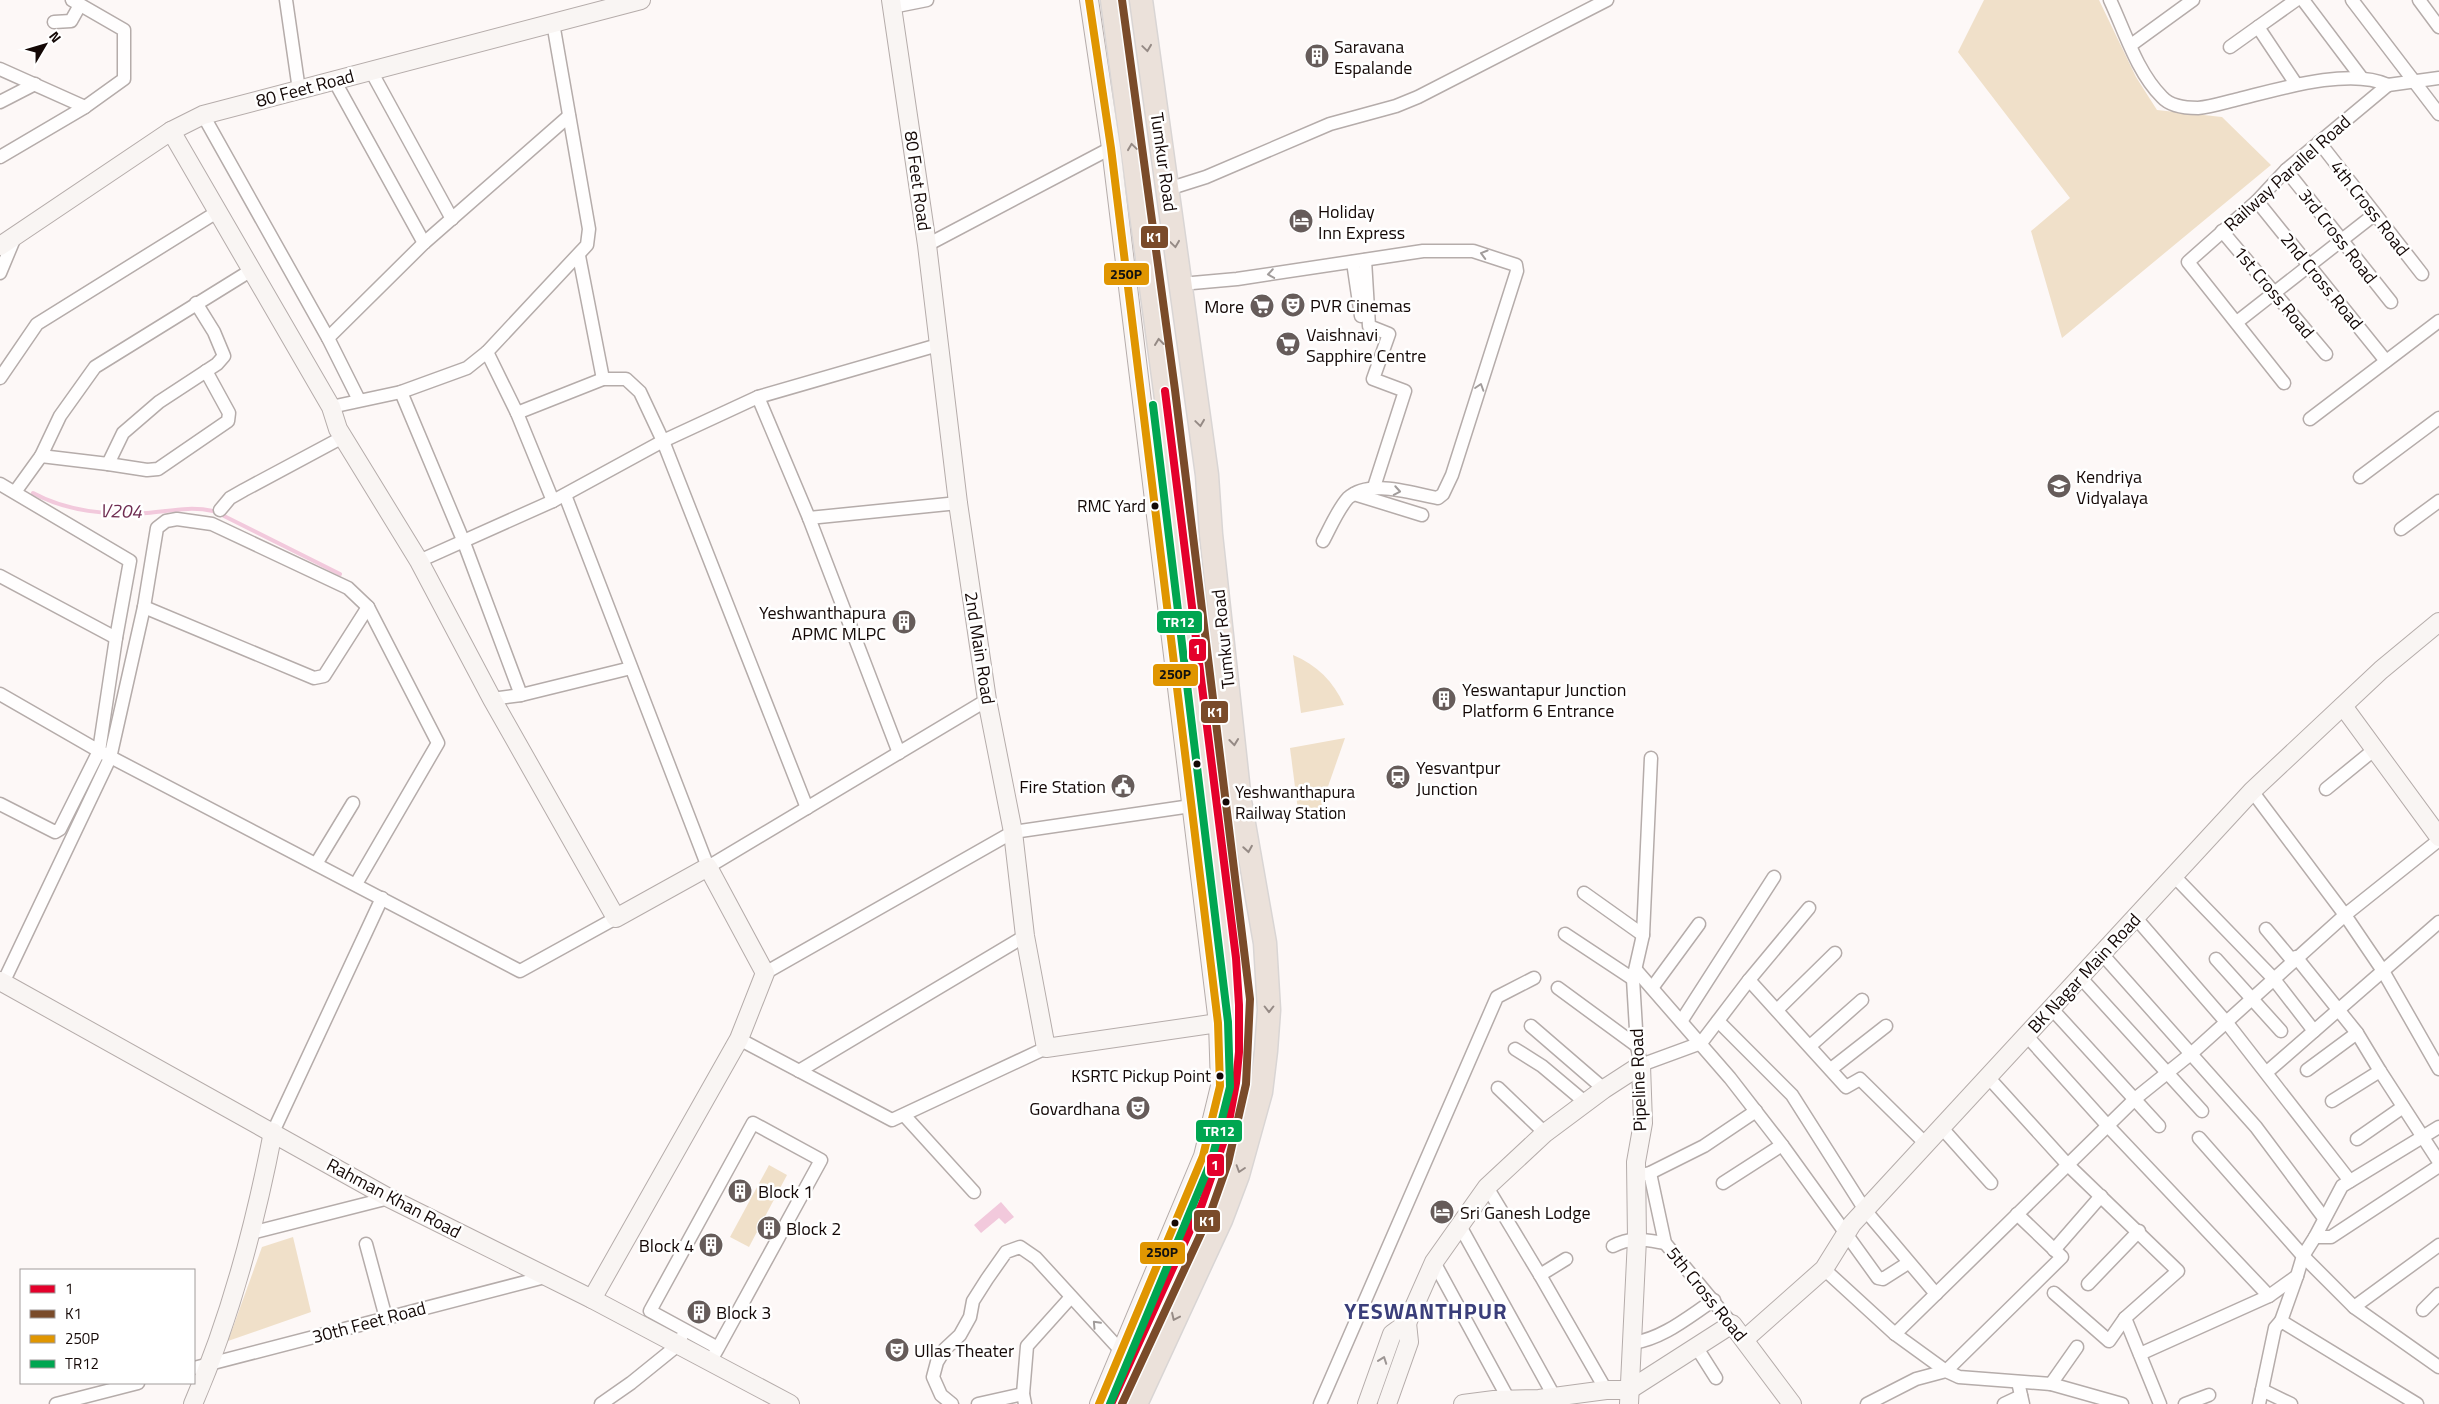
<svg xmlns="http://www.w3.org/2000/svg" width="2439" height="1404" font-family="'Titillium Web',sans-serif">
  <rect width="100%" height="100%" fill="#fdf8f7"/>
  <g fill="#f0e0c9">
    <polygon points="1984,0 2099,0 2136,77 2157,110 2222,117 2271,165 2062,338 2031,231 2070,198 1958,52"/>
    <path d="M1293 655C1317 665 1333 681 1344 705L1301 713Z"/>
    <polygon points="1345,738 1318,815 1298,810 1290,748"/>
    <polygon points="769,1165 787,1175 749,1247 730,1237"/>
    <polygon points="293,1237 311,1312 228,1341 262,1247"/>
  </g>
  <polygon fill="#f2c9dc" points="1001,1202 1014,1217 1005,1224 999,1218 981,1233 974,1225"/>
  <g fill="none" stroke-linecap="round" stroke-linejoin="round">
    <g stroke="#f2c9dc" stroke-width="4">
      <path d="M33 493C66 511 109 516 147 513 170 511 190 506 213 511"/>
      <polyline points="224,516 340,574"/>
    </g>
    <defs>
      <g id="street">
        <polyline points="286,0 299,90"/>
        <path d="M2110 0C2125 32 2137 72 2162 97 2170 106 2186 108 2198 108 2211 107 2226 102 2239 99 2279 89 2350 67 2388 85"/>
        <polyline points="2296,0 2258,27 2296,84"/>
        <polyline points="2303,0 2361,77"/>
        <polyline points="2352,0 2439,114"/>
        <polyline points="2419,0 2439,27"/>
        <polyline points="892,7 927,0"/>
        <polyline points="54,22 71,21 80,5"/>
        <polyline points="2131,45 2193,0"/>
        <polyline points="2230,47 2258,27"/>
        <polyline points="0,69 85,107"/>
        <polyline points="371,71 452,219"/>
        <polyline points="334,80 424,243"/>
        <polyline points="2388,85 2439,78"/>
        <polyline points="0,102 35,84"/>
        <polyline points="203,115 328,338 359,400"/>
        <polyline points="2319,142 2422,274"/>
        <polyline points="0,157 85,107 124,79 124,30 72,0"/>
        <polyline points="2286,170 2391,302"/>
        <polyline points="1168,189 1206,177 1330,124 1396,106 1418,97 1607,0"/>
        <polyline points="2257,201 2386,361"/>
        <polyline points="2222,231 2326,354"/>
        <polyline points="927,245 1111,148"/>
        <polyline points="579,256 603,379"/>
        <polyline points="1365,260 1369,326 1389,334 1373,379 1405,391 1374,487"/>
        <polyline points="1353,262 1361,316"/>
        <polyline points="0,273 15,237"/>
        <path d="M1181 284 1237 279 1423 251H1473L1516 265 1517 271 1452 475 1443 494 1438 498C1413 494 1370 478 1348 498 1338 509 1330 528 1323 541"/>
        <polyline points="2237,322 2375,214"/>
        <polyline points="328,338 424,243 569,116"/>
        <polyline points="487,352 517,413 553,501"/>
        <polyline points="0,378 37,324 217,212"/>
        <polyline points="2284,383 2188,262 2257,201 2286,170 2388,85"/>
        <polyline points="401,392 463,540 521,695"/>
        <polyline points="758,397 809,518 899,753"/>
        <polyline points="331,407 401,392 467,368 487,352 587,245 589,229 553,23"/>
        <polyline points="517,413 603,379 626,379 640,392 663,441 807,808"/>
        <polyline points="2310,419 2439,321"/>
        <polyline points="41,456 108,464 123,433 159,402 217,364 224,356 214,332 196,303"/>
        <polyline points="108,464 147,470 158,469 228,421 229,413 206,371"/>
        <polyline points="2360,477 2439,418"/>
        <polyline points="0,484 130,561 116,638 99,751 0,694"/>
        <polyline points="15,492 41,456 60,416 95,367 250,271"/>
        <polyline points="1354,494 1422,515"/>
        <polyline points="565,495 708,867 987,700"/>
        <polyline points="220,510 230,498 244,490 343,437"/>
        <polyline points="809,518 958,503"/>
        <polyline points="2401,529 2439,501"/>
        <polyline points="419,561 553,501 663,441 758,397 938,345"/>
        <polyline points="0,576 116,638"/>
        <polyline points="144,607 314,678 324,676 368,607"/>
        <polyline points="492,699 521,695 631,668"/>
        <polyline points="1651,758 1643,935 1633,979 1637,1046 1641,1065 1701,1043 1749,980 1809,908"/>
        <polyline points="2326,789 2375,749"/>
        <polyline points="2252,791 2345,915 2383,971 2439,1069"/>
        <polyline points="0,804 55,832 60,829 99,751 520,971 616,918"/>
        <polyline points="316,864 353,803"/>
        <polyline points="2174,876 2273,978 2314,1031"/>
        <polyline points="1584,893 1643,935"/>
        <polyline points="2135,917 2227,1023 2350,1181"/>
        <polyline points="2266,929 2292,960"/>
        <polyline points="1565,934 1633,979"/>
        <polyline points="2102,954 2256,1127 2324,1218"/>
        <polyline points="2296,957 2357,1033 2380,1071 2439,1162"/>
        <polyline points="2216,959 2281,1031"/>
        <polyline points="1636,970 1730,1078 1782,1145 1878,1278 1883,1279 1908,1263"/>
        <polyline points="765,973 1013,832 1191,806"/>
        <polyline points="2080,977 2202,1111"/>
        <polyline points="1749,980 1846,1087 1860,1079 1926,1144"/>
        <polyline points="3,983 110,758 144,607 157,528 166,521 177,519 212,524 348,588 368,607 438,743 356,884"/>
        <polyline points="1558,988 1637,1046"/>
        <polyline points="1652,988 1699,924"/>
        <polyline points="2051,1008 2159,1126"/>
        <polyline points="1777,1010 1835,953"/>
        <polyline points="1682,1020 1774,877"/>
        <polyline points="1718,1021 1792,1095 1865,1210 1936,1294"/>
        <polyline points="1531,1026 1604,1089"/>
        <polyline points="2026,1035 2107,1125 2269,1296"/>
        <polyline points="739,1039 892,1120 1046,1048"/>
        <polyline points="1810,1046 1862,1000"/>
        <polyline points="1515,1049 1542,1066 1586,1103"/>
        <polyline points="1831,1069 1886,1026"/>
        <polyline points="2307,1070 2357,1033"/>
        <polyline points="799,1071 1025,936"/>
        <polyline points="2267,1072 2439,922"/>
        <polyline points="1988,1077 2067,1164 2178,1271 2125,1318 2109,1341 2054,1293"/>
        <polyline points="1498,1088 1545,1133"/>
        <polyline points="2332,1101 2380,1071"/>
        <polyline points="904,1115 974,1192"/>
        <polyline points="1941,1127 1991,1183"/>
        <polyline points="273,1132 382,898"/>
        <polyline points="2199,1138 2303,1256 2354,1307 2439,1367"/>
        <polyline points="2357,1139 2403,1107"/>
        <polyline points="1650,1173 1665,1243 1732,1324"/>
        <polyline points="1641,1175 1650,1173 1704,1146 1756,1111"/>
        <polyline points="1723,1183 1782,1145"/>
        <polyline points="1487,1187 1540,1275 1606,1390"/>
        <polyline points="1460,1226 1554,1396"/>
        <polyline points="251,1233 389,1198"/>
        <polyline points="2315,1237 2331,1237 2439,1166"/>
        <polyline points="366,1244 386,1318"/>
        <path d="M1613 1246C1631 1236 1646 1240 1665 1243"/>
        <polyline points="2054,1250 2101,1196"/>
        <polyline points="1434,1262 1509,1400"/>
        <polyline points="1824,1269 1895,1334 1946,1371 2062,1257 2017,1214"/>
        <polyline points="1540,1275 1566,1259"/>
        <polyline points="2088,1284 2139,1231"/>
        <polyline points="2354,1307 2439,1245"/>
        <polyline points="2423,1310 2439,1294"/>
        <polyline points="2125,1318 2160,1404"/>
        <polyline points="2281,1321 2297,1276"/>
        <polyline points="1895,1334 2136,1098 2192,1053 2345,915 2439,840"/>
        <path d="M1633 1343C1664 1338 1688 1317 1714 1300"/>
        <polyline points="1697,1348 1716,1378"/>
        <polyline points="2140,1354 2269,1296 2297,1276 2303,1256 2315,1237 2342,1186 2439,1127"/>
        <polyline points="710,1362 718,1348 650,1311 753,1123 821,1160 718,1348"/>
        <polyline points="194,1368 545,1277"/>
        <polyline points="2018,1382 2023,1404"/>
        <polyline points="2051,1384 2077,1347"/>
        <polyline points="2262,1390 2291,1404"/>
        <polyline points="56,1404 138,1383"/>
        <polyline points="601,1404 631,1383 678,1345 681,1338"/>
        <polyline points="952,1404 941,1395 933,1377 937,1362 945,1349 960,1335 970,1317 973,1301 987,1279 1006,1252 1020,1247 1036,1258 1122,1352"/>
        <polyline points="978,1404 1023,1394"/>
        <polyline points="1025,1404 1023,1394 1027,1346 1071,1297"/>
        <polyline points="1320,1404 1497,997 1534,978"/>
        <polyline points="1867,1404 1916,1379 1946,1371 1959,1377 2051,1384 2122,1404"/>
        <polyline points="2004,1404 2021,1396"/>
        <polyline points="2185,1404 2209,1395"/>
        <polyline points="2259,1404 2275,1328 2281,1321 2417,1404"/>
      </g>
      <g id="secondary">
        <polyline points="891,0 927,245 958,503 987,700 1013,832 1025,936 1046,1048 1218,1023"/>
        <polyline points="1089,0 1111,148 1218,1023 1220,1086 1203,1156 1099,1404"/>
        <polyline points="171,131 331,407 338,429 419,561 492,699 616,918 708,867 765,973 739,1039 592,1299"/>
        <polyline points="0,246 171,131 203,115 641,0"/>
        <polyline points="2343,706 2439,837"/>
        <polyline points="0,981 389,1198 592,1299 790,1404"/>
        <polyline points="1745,1339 1824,1269 1852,1224 2252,791 2381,670 2439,622"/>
        <path d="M193 1404C231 1317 255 1225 273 1132"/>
        <polyline points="1367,1404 1392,1334 1407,1323 1434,1262 1487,1187 1545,1133 1604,1089 1641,1065"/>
        <polyline points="1387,1404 1409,1342 1407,1323"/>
        <polyline points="1463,1404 1494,1400 1539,1399 1606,1390 1629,1390 1732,1324 1792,1404"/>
        <polyline points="1629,1404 1637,1239 1636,1162 1643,1123 1641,1065"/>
      </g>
      <g id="highway">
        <polyline points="1111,1404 1201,1210 1219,1160 1236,1083 1240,999 1165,391 1112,0"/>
        <polyline points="1136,1404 1221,1220 1238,1175 1261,1092 1266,1051 1269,1010 1265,943 1240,801 1211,534 1207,475 1141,0"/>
      </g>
    </defs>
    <use href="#street" stroke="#b5acaa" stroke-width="15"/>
    <use href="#secondary" stroke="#b5acaa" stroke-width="20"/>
    <use href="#highway" stroke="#d9d5d4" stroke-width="25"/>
    <use href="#street" stroke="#fffefe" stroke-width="12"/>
    <use href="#secondary" stroke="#f9f5f3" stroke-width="18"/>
    <use href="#highway" stroke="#ebe1da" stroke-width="22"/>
    <defs>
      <polyline id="bus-1" points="1111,1404 1202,1204 1227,1132 1236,1083 1239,1052 1239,1005 1236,958 1165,391"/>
      <polyline id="bus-2" points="1122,1404 1210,1214 1228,1163 1246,1084 1250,999 1175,390 1122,0"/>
      <polyline id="bus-3" points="1089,0 1111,148 1218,1023 1220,1086 1203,1156 1099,1404"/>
      <polyline id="bus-4" points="1110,1404 1212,1159 1230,1087 1228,1022 1153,405"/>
    </defs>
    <use href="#bus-1" stroke="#fff" stroke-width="11"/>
    <use href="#bus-2" stroke="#fff" stroke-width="11"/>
    <use href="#bus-3" stroke="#fff" stroke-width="11"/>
    <use href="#bus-4" stroke="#fff" stroke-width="11"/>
    <use href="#bus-1" stroke="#e4002b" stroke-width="8"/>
    <use href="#bus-2" stroke="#7a4b2a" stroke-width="8"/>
    <use href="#bus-3" stroke="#e09601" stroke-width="8"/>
    <use href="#bus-4" stroke="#00a651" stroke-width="8"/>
  </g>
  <defs><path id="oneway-chevron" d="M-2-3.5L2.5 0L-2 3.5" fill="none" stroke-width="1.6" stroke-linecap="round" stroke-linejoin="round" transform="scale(1.25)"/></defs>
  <g stroke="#958a85">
    <use href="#oneway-chevron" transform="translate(1147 48) rotate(82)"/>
    <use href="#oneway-chevron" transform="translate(1132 147) rotate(-98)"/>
    <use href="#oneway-chevron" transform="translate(1175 244) rotate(82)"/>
    <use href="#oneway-chevron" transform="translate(1159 342) rotate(-97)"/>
    <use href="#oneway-chevron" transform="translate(1200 423) rotate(82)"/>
    <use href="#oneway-chevron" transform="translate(1234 742) rotate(84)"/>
    <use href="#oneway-chevron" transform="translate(1248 849) rotate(81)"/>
    <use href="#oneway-chevron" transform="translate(1269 1009) rotate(90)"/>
    <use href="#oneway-chevron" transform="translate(1240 1169) rotate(108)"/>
    <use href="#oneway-chevron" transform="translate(1175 1317) rotate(115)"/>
  </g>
  <g stroke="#a19c9b">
    <use href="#oneway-chevron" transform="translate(1484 254) rotate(-164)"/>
    <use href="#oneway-chevron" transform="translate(1271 274) rotate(171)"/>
    <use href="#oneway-chevron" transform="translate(1480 387) rotate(-72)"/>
    <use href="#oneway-chevron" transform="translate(1397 491) rotate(10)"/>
    <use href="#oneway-chevron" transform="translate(1096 1324) rotate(-133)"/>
  </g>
  <use stroke="#9d9694" href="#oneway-chevron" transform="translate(1383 1360) rotate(-70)"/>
  <defs>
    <symbol id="building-disc" viewBox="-11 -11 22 22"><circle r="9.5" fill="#665c5a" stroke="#fff"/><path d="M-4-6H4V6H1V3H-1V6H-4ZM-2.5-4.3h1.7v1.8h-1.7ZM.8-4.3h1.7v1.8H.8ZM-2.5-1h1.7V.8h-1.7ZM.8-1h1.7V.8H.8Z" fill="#fff"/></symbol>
    <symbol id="hotel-disc" viewBox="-11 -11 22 22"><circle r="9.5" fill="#665c5a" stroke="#fff"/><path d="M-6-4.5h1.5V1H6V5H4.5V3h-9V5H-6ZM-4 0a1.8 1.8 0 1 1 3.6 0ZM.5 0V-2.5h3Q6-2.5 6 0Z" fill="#fff"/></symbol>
    <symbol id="theatre-disc" viewBox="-11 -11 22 22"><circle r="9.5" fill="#665c5a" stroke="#fff"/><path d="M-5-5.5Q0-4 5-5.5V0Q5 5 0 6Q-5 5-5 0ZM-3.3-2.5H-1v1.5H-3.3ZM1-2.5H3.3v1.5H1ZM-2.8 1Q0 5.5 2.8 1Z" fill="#fff"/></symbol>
    <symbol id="supermarket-disc" viewBox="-11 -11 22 22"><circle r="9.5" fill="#665c5a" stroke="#fff"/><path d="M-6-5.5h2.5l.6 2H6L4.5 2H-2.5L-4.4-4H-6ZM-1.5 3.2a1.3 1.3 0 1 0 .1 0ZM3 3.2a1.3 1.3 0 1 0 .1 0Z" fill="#fff"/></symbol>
    <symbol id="school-disc" viewBox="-11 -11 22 22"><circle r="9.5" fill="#665c5a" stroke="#fff"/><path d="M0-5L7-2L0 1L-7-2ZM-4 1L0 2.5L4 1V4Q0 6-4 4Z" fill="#fff"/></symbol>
    <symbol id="station-disc" viewBox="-11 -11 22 22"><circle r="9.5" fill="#665c5a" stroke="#fff"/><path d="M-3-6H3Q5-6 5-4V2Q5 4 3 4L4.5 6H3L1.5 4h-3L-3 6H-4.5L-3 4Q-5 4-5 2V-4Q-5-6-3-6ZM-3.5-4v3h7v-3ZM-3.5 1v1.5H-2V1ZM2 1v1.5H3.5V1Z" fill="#fff"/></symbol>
    <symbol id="civic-disc" viewBox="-11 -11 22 22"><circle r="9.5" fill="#665c5a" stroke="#fff"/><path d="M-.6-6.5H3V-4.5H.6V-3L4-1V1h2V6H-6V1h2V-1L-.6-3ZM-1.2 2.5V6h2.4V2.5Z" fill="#fff"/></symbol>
  </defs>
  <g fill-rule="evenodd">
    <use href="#building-disc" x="1303" y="42" width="28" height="28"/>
    <use href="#hotel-disc" x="1287" y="207" width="28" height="28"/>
    <use href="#theatre-disc" x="1279" y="291" width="28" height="28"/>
    <use href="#supermarket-disc" x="1248" y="292" width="28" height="28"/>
    <use href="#supermarket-disc" x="1274" y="330" width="28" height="28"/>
    <use href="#school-disc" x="2045" y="472" width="28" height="28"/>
    <use href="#building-disc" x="890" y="608" width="28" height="28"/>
    <use href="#building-disc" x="1430" y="685" width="28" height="28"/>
    <use href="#station-disc" x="1384" y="763" width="28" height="28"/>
    <use href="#civic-disc" x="1109" y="772" width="28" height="28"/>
    <use href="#theatre-disc" x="1124" y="1094" width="28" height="28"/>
    <use href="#building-disc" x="726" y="1177" width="28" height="28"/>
    <use href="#hotel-disc" x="1428" y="1198" width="28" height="28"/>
    <use href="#building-disc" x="755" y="1214" width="28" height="28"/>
    <use href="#building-disc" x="697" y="1231" width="28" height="28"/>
    <use href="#building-disc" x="685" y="1298" width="28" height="28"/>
    <use href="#theatre-disc" x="883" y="1336" width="28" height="28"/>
  </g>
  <g fill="#140806" stroke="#fff" stroke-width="2">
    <circle cx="1155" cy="506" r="4.5"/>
    <circle cx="1197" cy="764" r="4.5"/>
    <circle cx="1226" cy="802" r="4.5"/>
    <circle cx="1220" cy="1076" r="4.5"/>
    <circle cx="1175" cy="1223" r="4.5"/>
  </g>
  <g text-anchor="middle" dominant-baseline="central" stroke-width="5" stroke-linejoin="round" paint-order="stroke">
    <g font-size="17" fill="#140806" stroke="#fff" text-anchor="end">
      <text x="1146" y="506">RMC Yard</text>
      <text x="1235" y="792" text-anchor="start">Yeshwanthapura<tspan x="1235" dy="21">Railway Station</tspan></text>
      <text x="1211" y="1076">KSRTC Pickup Point</text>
    </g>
    <g font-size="18" fill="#140806" stroke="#fff" text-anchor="start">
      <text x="1334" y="46">Saravana<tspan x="1334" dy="21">Espalande</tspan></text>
      <text x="1318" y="211">Holiday<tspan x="1318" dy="21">Inn Express</tspan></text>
      <text x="1310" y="305">PVR Cinemas</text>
      <text x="1244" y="306" text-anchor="end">More</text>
      <text x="1306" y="334">Vaishnavi<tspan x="1306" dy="21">Sapphire Centre</tspan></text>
      <text x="2076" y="476">Kendriya<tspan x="2076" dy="21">Vidyalaya</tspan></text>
      <text x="886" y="612" text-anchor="end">Yeshwanthapura<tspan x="886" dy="21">APMC MLPC</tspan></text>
      <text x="1462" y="689">Yeswantapur Junction<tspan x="1462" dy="21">Platform 6 Entrance</tspan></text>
      <text x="1416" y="767">Yesvantpur<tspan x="1416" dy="21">Junction</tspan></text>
      <text x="1106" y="786" text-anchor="end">Fire Station</text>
      <text x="1120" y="1108" text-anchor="end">Govardhana</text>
      <text x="758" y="1191">Block 1</text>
      <text x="1460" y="1212">Sri Ganesh Lodge</text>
      <text x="786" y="1228">Block 2</text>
      <text x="694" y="1245" text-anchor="end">Block 4</text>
      <text x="716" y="1312">Block 3</text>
      <text x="914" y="1350">Ullas Theater</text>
    </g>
    <g font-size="18" fill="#140806" stroke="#fff">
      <text transform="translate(305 88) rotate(-15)">80 Feet Road</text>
      <text transform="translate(1164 162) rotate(82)">Tumkur Road</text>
      <text transform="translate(2287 173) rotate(-42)">Railway Parallel Road</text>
      <text transform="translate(918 181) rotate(82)">80 Feet Road</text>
      <text transform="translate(2370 208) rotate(52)">4th Cross Road</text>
      <text transform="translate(2338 236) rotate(52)">3rd Cross Road</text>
      <text transform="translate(2322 281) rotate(51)">2nd Cross Road</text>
      <text transform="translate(2274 292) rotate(50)">1st Cross Road</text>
      <text transform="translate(1223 639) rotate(-96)">Tumkur Road</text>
      <text transform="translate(980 648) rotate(81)">2nd Main Road</text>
      <text transform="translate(2084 973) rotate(-47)">BK Nagar Main Road</text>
      <text transform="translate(1638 1080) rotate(-92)">Pipeline Road</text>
      <text transform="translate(394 1198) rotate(28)">Rahman Khan Road</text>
      <text transform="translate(1707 1294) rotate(51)">5th Cross Road</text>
      <text transform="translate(369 1322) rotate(-15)">30th Feet Road</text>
    </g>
    <g font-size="19" font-style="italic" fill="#6e2c51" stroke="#fff">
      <text transform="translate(121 510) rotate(1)">V204</text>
    </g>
    <g font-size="22" font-weight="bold" letter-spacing="1" fill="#3a3e7a" stroke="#fff">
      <text x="1426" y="1311">YESWANTHPUR</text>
    </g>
  </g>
  <g stroke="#fff" stroke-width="2">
    <rect x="1140" y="225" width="29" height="24" rx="5" fill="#7a4b2a"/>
    <rect x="1103" y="262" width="47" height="24" rx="5" fill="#e09601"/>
    <rect x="1156" y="610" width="47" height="24" rx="5" fill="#00a651"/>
    <rect x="1188" y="638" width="19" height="24" rx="5" fill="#e4002b"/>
    <rect x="1152" y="663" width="47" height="24" rx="5" fill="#e09601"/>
    <rect x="1200" y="700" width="29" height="24" rx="5" fill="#7a4b2a"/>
    <rect x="1195" y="1119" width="48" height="24" rx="5" fill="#00a651"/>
    <rect x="1206" y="1153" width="19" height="24" rx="5" fill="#e4002b"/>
    <rect x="1193" y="1209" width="28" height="24" rx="5" fill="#7a4b2a"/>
    <rect x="1139" y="1241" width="47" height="24" rx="5" fill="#e09601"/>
  </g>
  <g font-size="14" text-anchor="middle" font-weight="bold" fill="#fff">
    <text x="1154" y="242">K1</text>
    <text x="1179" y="627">TR12</text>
    <text x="1197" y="654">1</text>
    <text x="1215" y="717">K1</text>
    <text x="1219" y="1136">TR12</text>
    <text x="1215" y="1170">1</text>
    <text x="1207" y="1226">K1</text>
  </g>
  <g font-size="14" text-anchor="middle" font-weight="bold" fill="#111">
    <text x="1126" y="279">250P</text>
    <text x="1175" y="679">250P</text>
    <text x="1162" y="1257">250P</text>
  </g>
  <rect x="20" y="1269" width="175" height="115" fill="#ffffff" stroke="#a19c9b"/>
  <rect x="30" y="1285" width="25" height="8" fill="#e4002b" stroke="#a19c9b"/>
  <text x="65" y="1294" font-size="15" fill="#140806">1</text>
  <rect x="30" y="1310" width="25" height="8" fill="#7a4b2a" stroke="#a19c9b"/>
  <text x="65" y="1319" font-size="15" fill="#140806">K1</text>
  <rect x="30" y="1335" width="25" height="8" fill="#e09601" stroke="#a19c9b"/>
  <text x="65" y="1344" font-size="15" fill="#140806">250P</text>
  <rect x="30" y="1360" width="25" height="8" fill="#00a651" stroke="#a19c9b"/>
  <text x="65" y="1369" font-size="15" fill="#140806">TR12</text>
  <g transform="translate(45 45) rotate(52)" stroke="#ffffff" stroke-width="4" paint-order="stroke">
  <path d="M0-4L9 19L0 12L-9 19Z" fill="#140806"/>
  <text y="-8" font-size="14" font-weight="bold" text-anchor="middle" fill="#140806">N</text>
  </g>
</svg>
